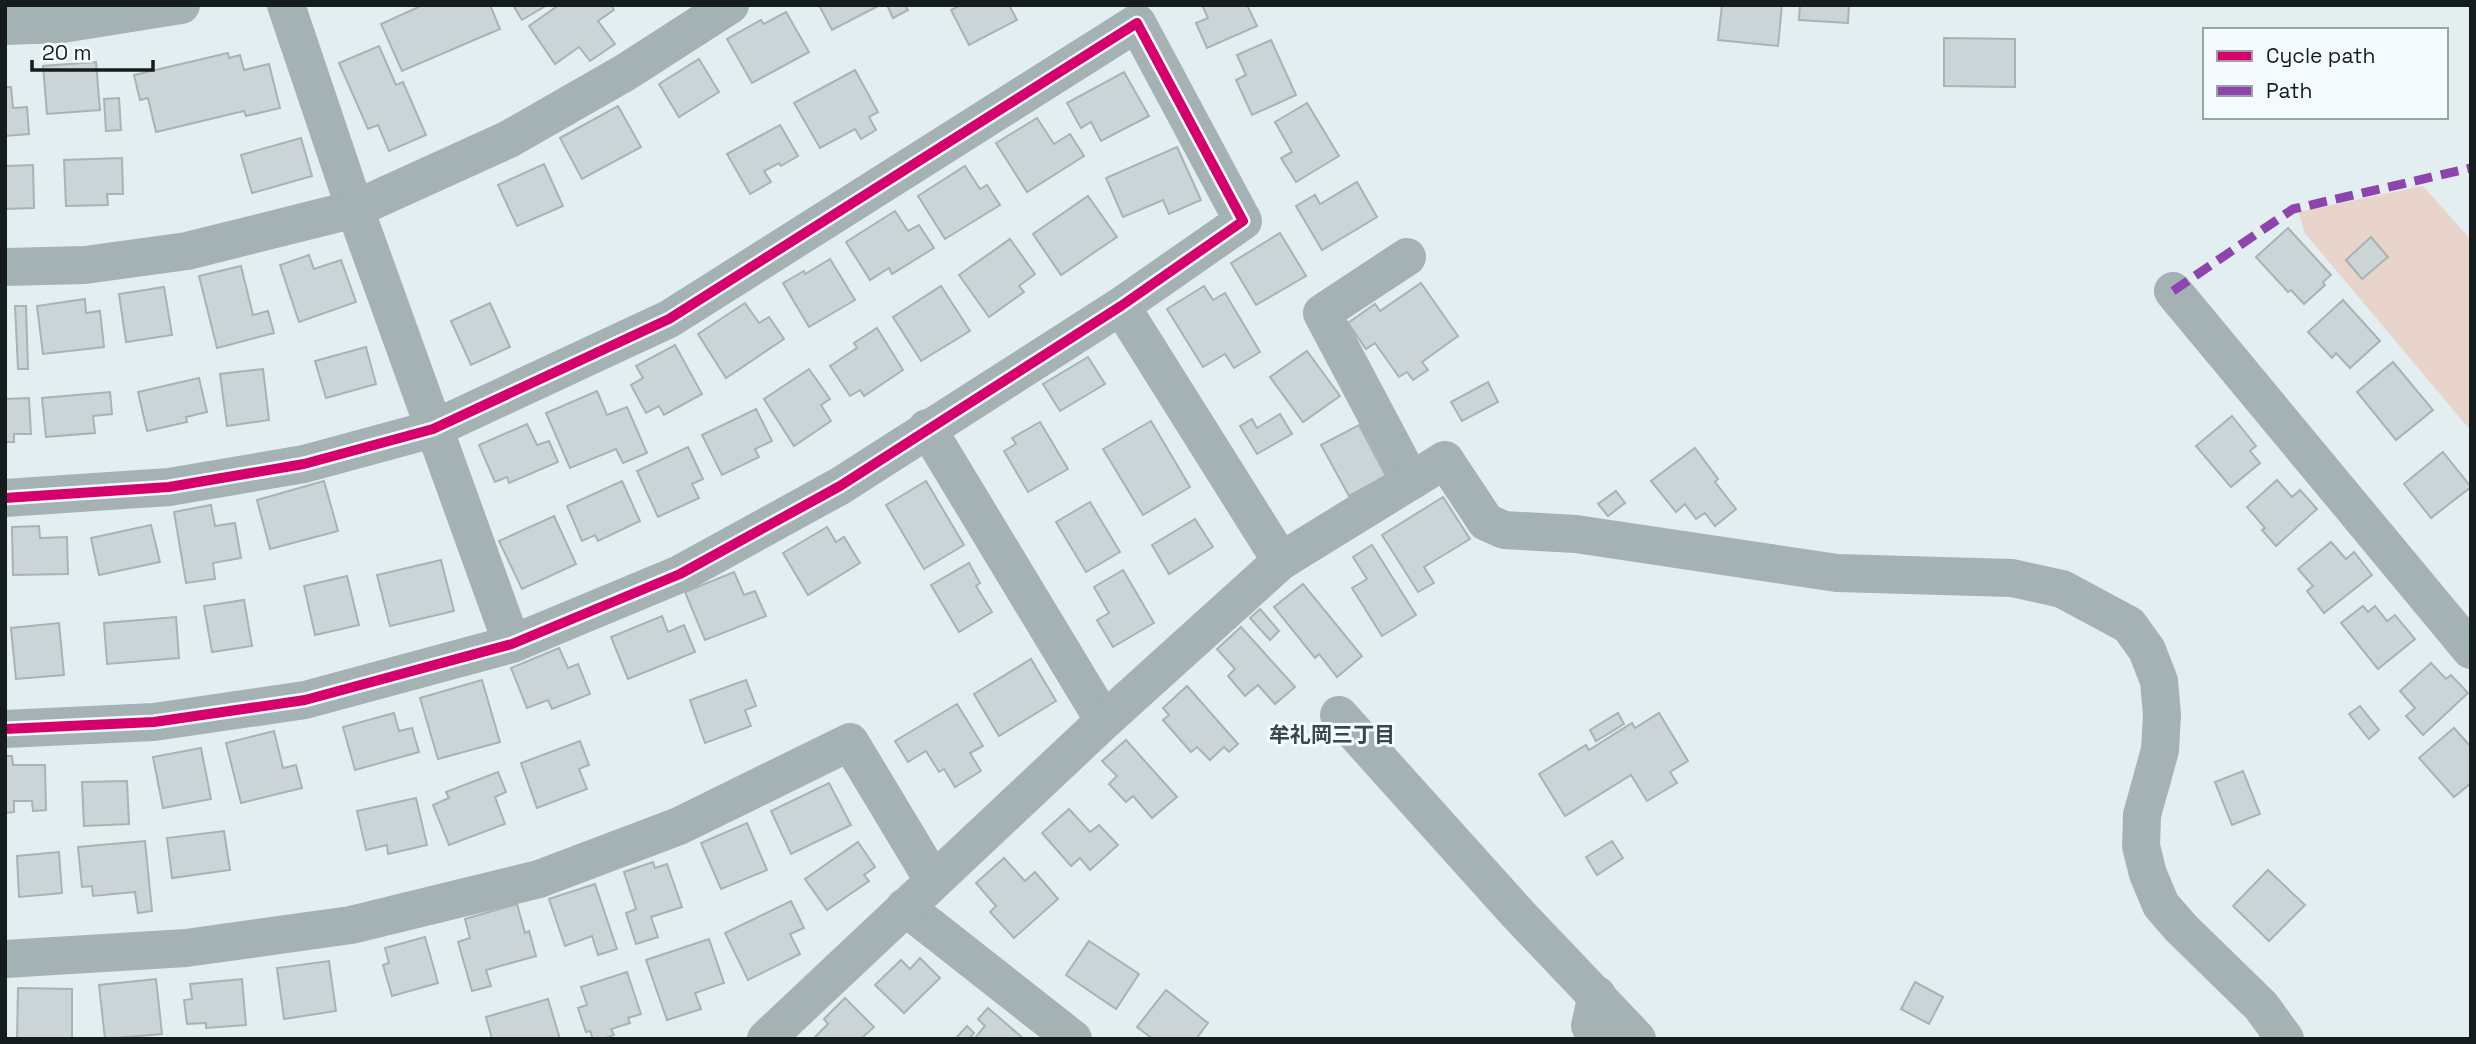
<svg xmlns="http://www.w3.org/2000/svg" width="2476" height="1044" font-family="'Space Grotesk','Noto Sans JP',sans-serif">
  <rect width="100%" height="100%" fill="#e2eef0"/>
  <polygon fill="#e8d4ca" points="2423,186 2471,240 2471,431 2304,232 2299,212"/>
  <g fill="#cbd4d6" stroke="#a9b2b4" stroke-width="2">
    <polygon points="423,5 490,5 500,29 402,71 381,24"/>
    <polygon points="513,5 547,5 522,20"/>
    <polygon points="559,5 611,5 614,10 598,21 615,44 590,61 579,47 555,64 529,26"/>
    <polygon points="819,5 880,5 832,30"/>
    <polygon points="887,5 905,5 908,10 893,18"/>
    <polygon points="961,5 1009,5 1017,20 969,45 951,10"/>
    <polygon points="1202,5 1247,5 1257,26 1207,48 1196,23 1208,18"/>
    <polygon points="1722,5 1782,5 1778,46 1718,40"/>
    <polygon points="1800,5 1849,5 1848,23 1799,20"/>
    <polygon points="786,12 809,52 752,83 727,39 761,20 764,24"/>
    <polygon points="1944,38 2015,39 2015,87 1944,86"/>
    <polygon points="1271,40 1296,95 1252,115 1236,80 1246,75 1237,55"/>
    <polygon points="379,46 396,85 403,82 426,135 389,151 378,125 368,129 339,63"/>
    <polygon points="228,53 229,58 240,55 244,70 269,64 280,108 246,116 244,111 156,132 148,98 140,100 134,75"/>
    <polygon points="699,59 719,92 679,117 659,84"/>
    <polygon points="96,62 100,110 47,114 43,66"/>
    <polygon points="855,70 878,112 869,117 876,130 861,139 855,129 820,148 794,103"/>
    <polygon points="1124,72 1149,116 1101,141 1091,122 1081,128 1067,103"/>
    <polygon points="5,87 11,87 13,108 27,107 29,134 5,136"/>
    <polygon points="119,98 121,130 106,131 104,99"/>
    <polygon points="1307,103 1339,156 1296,182 1281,158 1292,152 1275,122"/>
    <polygon points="618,106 641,147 582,179 560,138"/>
    <polygon points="1037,118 1054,144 1070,134 1084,156 1027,192 996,143"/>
    <polygon points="780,125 798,156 781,166 779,163 764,171 771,182 750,194 727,154"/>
    <polygon points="301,138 312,176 252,193 241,155"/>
    <polygon points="1177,147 1201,200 1169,214 1163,200 1123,217 1106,178"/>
    <polygon points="122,158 123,194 107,194 108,205 66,206 64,160"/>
    <polygon points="544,164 563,206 517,226 498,185"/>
    <polygon points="33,165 34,208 5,209 5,166"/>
    <polygon points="965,166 980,189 987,185 1000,205 945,239 918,196"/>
    <polygon points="1357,182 1377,217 1322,250 1296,206 1315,195 1320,204"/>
    <polygon points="1088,196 1117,237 1061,275 1033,234"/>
    <polygon points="895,211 908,231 919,225 934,248 892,274 889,268 870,280 846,242"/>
    <polygon points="2288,228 2331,275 2323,282 2325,285 2304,304 2291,290 2288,292 2256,257"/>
    <polygon points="1280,233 1306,276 1256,305 1231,263"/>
    <polygon points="2371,237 2388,257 2362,279 2346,260"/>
    <polygon points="1010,239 1035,274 1019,286 1024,292 989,317 959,275"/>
    <polygon points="309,255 314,269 341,260 356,302 299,322 280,265"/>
    <polygon points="830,259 855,300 809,327 783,283 804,271 805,274"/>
    <polygon points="241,266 253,315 268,311 274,333 217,348 199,276"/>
    <polygon points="1421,283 1458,336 1422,362 1428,370 1413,380 1407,372 1399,377 1375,343 1366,349 1348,323 1375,304 1380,311"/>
    <polygon points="941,286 970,331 921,361 893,317"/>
    <polygon points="1204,286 1213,300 1225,293 1260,352 1234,368 1225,354 1203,367 1167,309"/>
    <polygon points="164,287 172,335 126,342 119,294"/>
    <polygon points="85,299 86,313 100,311 104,347 43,354 37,306"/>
    <polygon points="2343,300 2380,341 2350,368 2336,353 2332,358 2308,332"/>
    <polygon points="490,303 510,347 471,365 451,321"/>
    <polygon points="745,303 759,323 769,317 784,339 726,378 698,334"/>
    <polygon points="15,306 26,306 28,369 18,369"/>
    <polygon points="877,328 903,370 864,396 860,390 850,396 830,366 857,348 854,343"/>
    <polygon points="675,345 702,394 664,415 659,406 646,413 631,385 643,378 636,366"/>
    <polygon points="366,347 376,384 326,398 315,361"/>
    <polygon points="1307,351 1340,396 1303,422 1270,377"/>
    <polygon points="1088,357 1105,384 1060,411 1043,384"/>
    <polygon points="2393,362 2433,410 2396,440 2357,392"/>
    <polygon points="263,369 269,420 227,426 220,374"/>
    <polygon points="809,369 830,399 821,405 831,421 794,446 764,399"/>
    <polygon points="199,378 207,412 186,417 187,422 147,431 138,392"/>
    <polygon points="1488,382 1498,402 1462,421 1451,402"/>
    <polygon points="597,391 607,415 627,407 647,453 623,463 616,449 570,468 546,413"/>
    <polygon points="110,392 112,414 93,416 95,433 46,437 42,398"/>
    <polygon points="29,398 31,434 14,434 14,442 5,442 5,399"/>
    <polygon points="756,409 772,441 755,449 759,457 722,475 702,435"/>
    <polygon points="1280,414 1292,434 1257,454 1240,426 1252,419 1257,428"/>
    <polygon points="2232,416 2256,446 2250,451 2260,463 2231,487 2196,446"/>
    <polygon points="1151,421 1190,487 1143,515 1103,449"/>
    <polygon points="1040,422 1068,469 1028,492 1004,451 1016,444 1012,438"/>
    <polygon points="527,424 537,445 549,441 558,462 509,483 507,477 495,482 479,445"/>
    <polygon points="1359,425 1386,476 1349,496 1321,445"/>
    <polygon points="688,447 703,479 692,484 699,498 658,517 637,471"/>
    <polygon points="1695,448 1718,479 1715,482 1736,509 1715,526 1705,513 1696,519 1685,504 1676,512 1651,481"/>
    <polygon points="2443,452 2471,487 2431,518 2404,484"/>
    <polygon points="2277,480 2292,497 2300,490 2317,509 2276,546 2262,530 2265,528 2247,507"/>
    <polygon points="324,481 338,531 270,549 257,500"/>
    <polygon points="622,481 640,521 598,541 595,535 582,541 567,506"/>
    <polygon points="926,481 964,545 924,569 886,505"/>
    <polygon points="1616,491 1625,503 1608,516 1598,504"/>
    <polygon points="1443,497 1470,539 1424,567 1434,583 1418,592 1382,535"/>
    <polygon points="1090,502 1120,552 1086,572 1056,522"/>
    <polygon points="211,505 215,526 235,523 241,558 213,563 215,579 186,583 174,512"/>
    <polygon points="554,516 576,564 522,589 499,541"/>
    <polygon points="1195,519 1213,547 1169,574 1152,545"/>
    <polygon points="151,525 160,562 99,575 91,538"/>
    <polygon points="39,526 40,538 67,537 68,574 13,575 12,527"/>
    <polygon points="827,527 836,542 844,537 860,563 808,595 783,553"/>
    <polygon points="2331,542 2346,559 2354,552 2372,575 2324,613 2307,591 2313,586 2298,569"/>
    <polygon points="1372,545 1416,615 1382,636 1352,588 1367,579 1353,557"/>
    <polygon points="441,560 454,611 390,626 377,575"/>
    <polygon points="969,563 980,583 976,586 992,612 959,632 931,585"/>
    <polygon points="1123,570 1154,623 1113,647 1097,620 1109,613 1094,587"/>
    <polygon points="734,572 744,595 755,591 766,616 705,640 685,592"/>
    <polygon points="347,576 359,625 315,635 304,586"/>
    <polygon points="1303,584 1362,656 1337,677 1319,654 1315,658 1274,607"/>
    <polygon points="244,600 252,646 212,652 204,606"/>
    <polygon points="2363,606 2368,612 2375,606 2387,621 2395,615 2415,639 2378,669 2341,623"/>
    <polygon points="1260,609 1279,631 1270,640 1250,618"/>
    <polygon points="662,616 668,632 684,625 695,652 628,679 611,637"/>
    <polygon points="176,617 179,658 107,664 104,623"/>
    <polygon points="59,623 64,675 16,679 11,628"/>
    <polygon points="1241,627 1295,687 1275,704 1258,685 1245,696 1228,676 1235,669 1217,649"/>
    <polygon points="559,648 568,668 578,664 590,694 552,709 548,700 527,708 511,668"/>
    <polygon points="1031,659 1056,701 999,736 974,694"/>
    <polygon points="2431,663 2446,679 2451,675 2468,693 2423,735 2406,716 2415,708 2400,691"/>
    <polygon points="482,680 500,742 438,759 420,698"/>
    <polygon points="746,680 756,706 745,710 751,726 705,743 690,700"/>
    <polygon points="1187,686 1238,744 1229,752 1224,747 1210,760 1197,747 1191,752 1163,720 1169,715 1163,708"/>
    <polygon points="957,704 983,746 970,753 981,771 955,787 944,769 939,772 926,751 908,762 895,741"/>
    <polygon points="2360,706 2379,730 2369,739 2349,714"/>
    <polygon points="394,713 399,731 412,728 419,752 355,770 343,727"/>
    <polygon points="1618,713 1624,724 1596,741 1590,730"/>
    <polygon points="1659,713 1688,761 1670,772 1677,783 1647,801 1631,775 1565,816 1539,774 1586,745 1589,750 1632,723 1635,728"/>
    <polygon points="2454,728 2471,747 2471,783 2454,797 2419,758"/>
    <polygon points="274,731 283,768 296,765 302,788 241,803 226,743"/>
    <polygon points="1126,740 1177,797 1152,818 1133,796 1126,802 1109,784 1117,776 1102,761"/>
    <polygon points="580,741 589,765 579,769 587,789 537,808 521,763"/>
    <polygon points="201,748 211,799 163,808 153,757"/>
    <polygon points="5,756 12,756 13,765 45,765 46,810 33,811 32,801 14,801 14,812 5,813"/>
    <polygon points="2243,771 2260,814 2232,825 2215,782"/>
    <polygon points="498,772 506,792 495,797 505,824 449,845 433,805 449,798 446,792"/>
    <polygon points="127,781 129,824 84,826 82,782"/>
    <polygon points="829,783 851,825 791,854 771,811"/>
    <polygon points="416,798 427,845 388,854 387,845 366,850 357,811"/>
    <polygon points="1069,809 1090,832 1099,825 1118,845 1090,870 1080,858 1071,866 1042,833"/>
    <polygon points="747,823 767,870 721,889 701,843"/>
    <polygon points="224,831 230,870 172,878 167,838"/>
    <polygon points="145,841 152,911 138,913 135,892 93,896 92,886 82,887 78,847"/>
    <polygon points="1612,841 1623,858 1597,875 1586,857"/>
    <polygon points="858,842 875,867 864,875 869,881 827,910 805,879"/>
    <polygon points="59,852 62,893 19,897 17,856"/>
    <polygon points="1004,858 1025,881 1035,872 1058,899 1014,938 990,912 996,906 976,883"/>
    <polygon points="653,862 655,868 667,864 682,907 651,917 658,937 636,944 626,913 636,909 624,872"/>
    <polygon points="2268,870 2305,905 2269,941 2233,906"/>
    <polygon points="595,884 617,949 598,955 592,936 565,946 549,899"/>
    <polygon points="791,901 804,928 790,934 800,954 748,980 725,933"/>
    <polygon points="517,904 525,933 529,931 536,956 486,970 491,986 472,991 458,942 470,938 465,919"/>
    <polygon points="425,937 438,983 392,996 383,965 389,963 385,948"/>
    <polygon points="709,939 724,983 695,993 701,1009 667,1020 646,960"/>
    <polygon points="1089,941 1139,974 1116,1009 1066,975"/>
    <polygon points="920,958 940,978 904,1013 875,985 901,960 910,969"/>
    <polygon points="329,961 336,1011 284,1019 277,968"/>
    <polygon points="627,972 641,1014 628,1018 630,1023 611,1029 614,1035 603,1039 593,1039 590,1031 586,1032 578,1008 587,1005 581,987"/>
    <polygon points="156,979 162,1034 105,1039 99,985"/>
    <polygon points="242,979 246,1025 206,1028 206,1023 187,1024 184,1000 192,999 190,984"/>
    <polygon points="1915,982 1943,997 1929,1024 1901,1009"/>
    <polygon points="18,988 72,989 72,1039 17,1039"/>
    <polygon points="1166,990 1208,1023 1196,1039 1153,1039 1137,1027"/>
    <polygon points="845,998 874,1027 863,1037 865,1039 813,1039 828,1024 824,1019"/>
    <polygon points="548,999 560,1039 492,1039 486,1017"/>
    <polygon points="988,1008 1024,1039 974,1039 985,1026 978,1019"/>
    <polygon points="967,1026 974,1033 969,1039 955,1039"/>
  </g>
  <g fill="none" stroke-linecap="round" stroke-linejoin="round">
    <g stroke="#a4b2b4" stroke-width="38">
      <polyline points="286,5 355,209 512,644"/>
      <polyline points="5,26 62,24 181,5"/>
      <polyline points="1407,257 1322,313 1411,481"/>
      <polyline points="5,267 85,265 187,251 355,209 509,139 626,72 730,5"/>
      <polyline points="2173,291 2471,650"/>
      <polyline points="927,428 1104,721"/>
      <polyline points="5,498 169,487 304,464 433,429 669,319 1137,23 1243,221 1121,306 840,486 680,574 512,644 305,700 154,722 5,729"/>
      <polyline points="1281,561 1445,460 1486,522 1504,530 1576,534 1837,573 2012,578 2062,589 2129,625 2147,650 2159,681 2162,715 2160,750 2142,815 2141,846 2148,874 2161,905 2181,928 2261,1006 2285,1039"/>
      <polyline points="1339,715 1518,914 1637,1039"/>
      <polyline points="905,907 1073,1039"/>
      <polyline points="5,959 186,948 351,925 539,879 679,826 850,742 933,880"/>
      <polyline points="1597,995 1590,1026 1598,1039"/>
      <polyline points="766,1039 1104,721 1281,561 1121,306"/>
    </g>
    <polyline stroke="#8e44ad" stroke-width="9" stroke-dasharray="18 9" stroke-linecap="butt" points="2173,291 2293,209 2471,168"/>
    <defs>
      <polyline id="cycleway" points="5,498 169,487 304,464 433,429 669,319 1137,23 1243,221 1121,306 840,486 680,574 512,644 305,700 154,722 5,729"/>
    </defs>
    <use href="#cycleway" stroke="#f3fbfe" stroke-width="15"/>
    <use href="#cycleway" stroke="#d6006c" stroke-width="10"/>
  </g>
  <g text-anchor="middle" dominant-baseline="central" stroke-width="6" stroke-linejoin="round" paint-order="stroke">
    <g font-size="21" font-weight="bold" fill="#36484d" stroke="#f3fbfe">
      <text x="1332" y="734">牟礼岡三丁目</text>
    </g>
  </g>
  <rect width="2476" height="1044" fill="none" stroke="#151c1e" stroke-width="14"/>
  <rect x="2203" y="28" width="245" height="91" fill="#f3fbfe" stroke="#9aa2a4" stroke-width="2"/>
  <rect x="2217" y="51" width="35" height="10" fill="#d6006c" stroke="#9aa2a4" stroke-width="2"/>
  <text x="2266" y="63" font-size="21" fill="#151c1e">Cycle path</text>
  <rect x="2217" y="86" width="35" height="10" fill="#8e44ad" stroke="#9aa2a4" stroke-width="2"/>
  <text x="2266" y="98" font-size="21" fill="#151c1e">Path</text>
  <path d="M32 60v10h121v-10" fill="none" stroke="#151c1e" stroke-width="3.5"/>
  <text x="42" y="60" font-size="21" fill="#151c1e" stroke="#f3fbfe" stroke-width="5" paint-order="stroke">20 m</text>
</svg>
